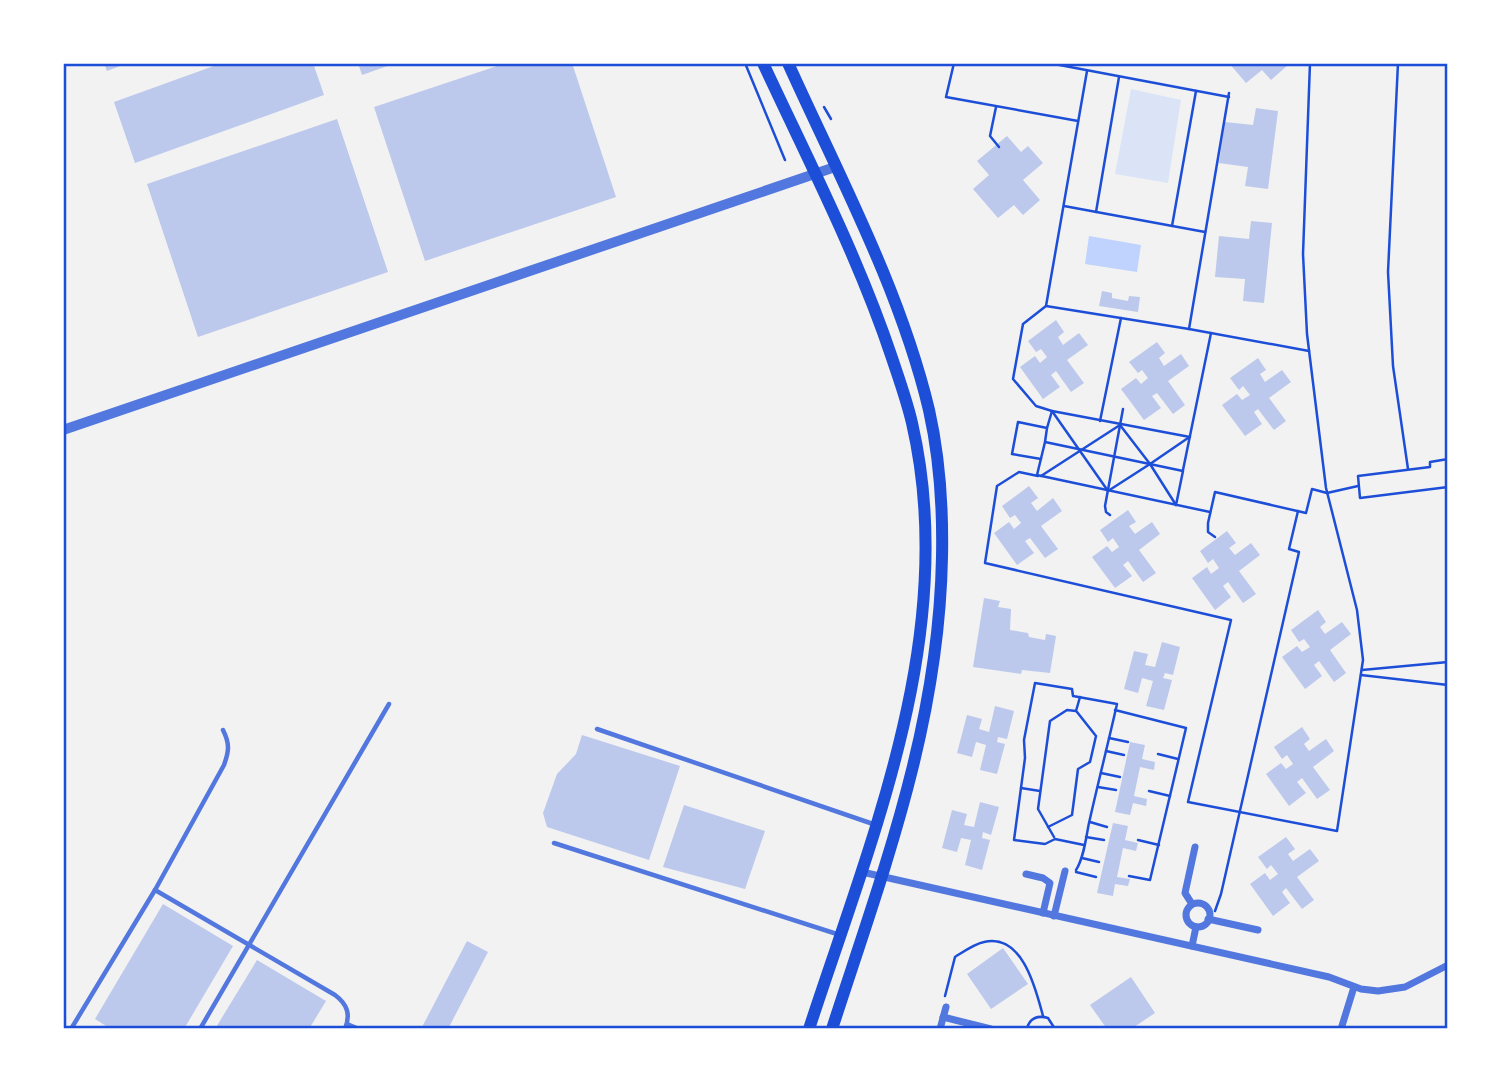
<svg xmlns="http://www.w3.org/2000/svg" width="1511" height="1092" font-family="Jost,sans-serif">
  <rect width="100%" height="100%" fill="#f2f2f2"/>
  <polygon fill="#dbe4f7" points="1131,89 1181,100 1168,183 1115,174"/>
  <polygon fill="#bfd3fe" points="1089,236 1141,245 1137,272 1085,264"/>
  <g fill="#bdc9ec">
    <polygon points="104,63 128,63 107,71"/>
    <polygon points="222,63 313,63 324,95 135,163 114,102"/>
    <polygon points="358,63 396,63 362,75"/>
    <polygon points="506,63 572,63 616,197 425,261 374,107"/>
    <polygon points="1229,63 1286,63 1288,65 1271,80 1262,70 1246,83"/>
    <polygon points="1256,108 1278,111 1268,189 1245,186 1248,167 1219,163 1225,122 1253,125"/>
    <polygon points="337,119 388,272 198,337 147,184"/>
    <polygon points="1007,136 1021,152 1028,146 1043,163 1023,180 1040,200 1023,215 1014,205 998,218 973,189 989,175 977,161"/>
    <polygon points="1251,221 1272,223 1264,303 1243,301 1245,279 1215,277 1219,236 1249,239"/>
    <polygon points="1102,291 1112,293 1112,298 1128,301 1129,296 1140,297 1138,312 1099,306"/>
    <polygon points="1056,320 1064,332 1058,337 1063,345 1079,333 1088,345 1067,360 1084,383 1071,392 1056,371 1051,375 1060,387 1043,399 1020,367 1035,356 1040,363 1047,357 1041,349 1036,352 1028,341"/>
    <polygon points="1157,342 1165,353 1159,358 1164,366 1181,354 1189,366 1168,381 1185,405 1173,414 1157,393 1152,396 1161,408 1144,420 1121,389 1136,378 1141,384 1148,378 1142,370 1138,373 1129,362"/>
    <polygon points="1258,358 1266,370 1260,374 1265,382 1282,370 1291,382 1269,398 1286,421 1274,430 1258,409 1254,412 1262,424 1245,436 1222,405 1237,394 1242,400 1250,395 1243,386 1239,390 1230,378"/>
    <polygon points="1029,486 1038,498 1031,503 1037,511 1053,498 1062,511 1041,526 1058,549 1045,558 1030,538 1025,541 1034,553 1017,565 994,533 1009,522 1014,529 1021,523 1015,515 1010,518 1002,506"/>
    <polygon points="1128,510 1136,522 1129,526 1135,534 1152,522 1160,534 1139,550 1156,573 1143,582 1128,561 1123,565 1132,576 1115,588 1092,557 1107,546 1112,552 1119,547 1113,538 1108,542 1100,530"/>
    <polygon points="1227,531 1236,543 1229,548 1235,555 1251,543 1260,555 1239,571 1256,594 1243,603 1228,582 1223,586 1231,597 1215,610 1192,578 1207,567 1211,574 1219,568 1213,559 1208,563 1200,551"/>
    <polygon points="984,598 1000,601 998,607 1011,609 1010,630 1028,633 1029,637 1045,640 1046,634 1056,636 1050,673 1022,670 1021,674 973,667"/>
    <polygon points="1318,610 1326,622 1320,627 1325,634 1342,622 1351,634 1330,650 1346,673 1334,682 1319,661 1314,665 1322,676 1305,689 1282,657 1297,646 1302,652 1310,647 1304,639 1299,642 1291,630"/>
    <polygon points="1162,642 1180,647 1173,675 1165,673 1163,678 1172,680 1164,710 1146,706 1153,681 1142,678 1138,693 1124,689 1134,651 1148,654 1145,665 1155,667"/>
    <polygon points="995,706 1014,711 1007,739 998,737 997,742 1005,744 997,774 980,770 986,745 976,742 972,757 957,753 967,715 982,719 979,729 989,732"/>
    <polygon points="1302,727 1310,739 1304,744 1309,751 1326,739 1334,751 1313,767 1330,790 1317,799 1302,778 1297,782 1306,793 1289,806 1266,774 1281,763 1286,769 1293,764 1287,755 1282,759 1274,747"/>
    <polygon points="582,735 680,766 649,860 547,827 543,813 557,774 576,754"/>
    <polygon points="1130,742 1145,745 1142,759 1155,762 1154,770 1140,767 1134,796 1147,799 1146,806 1133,803 1130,815 1115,812"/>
    <polygon points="980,802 999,807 991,835 983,832 982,838 990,840 982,870 965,865 971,840 961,838 957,852 942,848 952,810 967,814 964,825 974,827"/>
    <polygon points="684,805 765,831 745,889 663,867"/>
    <polygon points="1113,823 1128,826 1125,840 1138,843 1136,851 1123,848 1117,877 1130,879 1128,886 1115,884 1113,896 1097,893"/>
    <polygon points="1286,837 1295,849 1288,854 1293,861 1310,849 1319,861 1297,877 1314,900 1302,909 1286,888 1282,892 1290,903 1273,916 1250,884 1265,873 1270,880 1278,874 1271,865 1267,869 1258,857"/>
    <polygon points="163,904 233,946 184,1029 111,1029 95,1019"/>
    <polygon points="467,941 488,952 448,1029 421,1029"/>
    <polygon points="1003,948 1028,984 991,1009 967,974"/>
    <polygon points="257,960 326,1001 309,1029 215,1029"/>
    <polygon points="1131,977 1155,1013 1131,1029 1107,1029 1090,1005"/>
  </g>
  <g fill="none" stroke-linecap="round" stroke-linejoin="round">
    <g stroke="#1d4ed8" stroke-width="2.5">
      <polyline points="745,63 785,160"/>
      <polyline points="954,63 946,97 1078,121"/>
      <polyline points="1049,63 1229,97"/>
      <polyline points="1398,63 1388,272 1393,366 1408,469"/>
      <polyline points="1087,71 1046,306 1023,324 1013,379 1036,406 1052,411 1108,491 1150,464 1176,505"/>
      <polyline points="824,107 831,119"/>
      <polyline points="996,107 990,136 999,147"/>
      <polyline points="1064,206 1205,232"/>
      <polyline points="1096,212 1119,77"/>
      <polyline points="1172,226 1196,91"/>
      <polyline points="1046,306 1189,329 1229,93"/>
      <polyline points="1189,329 1309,351"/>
      <polyline points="1100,421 1121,318"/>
      <polyline points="1120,425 1150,464 1188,438"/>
      <polyline points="1047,428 1052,411 1190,437"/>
      <polyline points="1041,459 1012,454 1018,422 1047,428 1045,442"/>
      <polyline points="1448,459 1430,462 1430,467 1358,476 1360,498 1448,487"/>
      <polyline points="1183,470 1211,333"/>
      <polyline points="1038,476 1019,472 997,486 985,563 1231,620 1188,802 1337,831 1363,660 1357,610 1326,488 1307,334 1303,254 1310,63"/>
      <polyline points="1041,476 1120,425"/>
      <polyline points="1176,505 1183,471 1045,442 1037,475 1210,512"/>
      <polyline points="1110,515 1106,512 1105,506 1123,409"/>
      <polyline points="1215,537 1208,532 1208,523 1215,492 1306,513 1312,489 1327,493 1358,486"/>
      <polyline points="1362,670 1448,662"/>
      <polyline points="1361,675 1448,685"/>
      <polyline points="1115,710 1186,728 1150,880 1129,876"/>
      <polyline points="1109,738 1128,742"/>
      <polyline points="1106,751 1124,755"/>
      <polyline points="1158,754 1178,759"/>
      <polyline points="1101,773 1120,777"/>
      <polyline points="1098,787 1116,790"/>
      <polyline points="1021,788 1040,791"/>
      <polyline points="1149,791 1170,796"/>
      <polyline points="1090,822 1107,827"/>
      <polyline points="1048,827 1072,815 1078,769 1090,762 1096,736 1077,712"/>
      <polyline points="1054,837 1038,809 1050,721 1067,710 1076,711 1080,697"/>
      <polyline points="1086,837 1104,840"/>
      <polyline points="1138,840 1159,845"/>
      <polyline points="1082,858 1099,862"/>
      <path d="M1076 870C1084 858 1086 837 1089 823 1098 783 1108 744 1117 704L1073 696 1072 689 1035 683 1024 740 1025 758 1014 840 1045 844 1055 839 1084 845"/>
      <polyline points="1076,872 1096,877"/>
      <polyline points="1215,911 1221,894 1299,552 1289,549 1298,511"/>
      <path d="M945 996 955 957C963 952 974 944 984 942 1023 933 1036 990 1043 1016"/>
      <path d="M1027 1029C1029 1018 1038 1015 1048 1018L1055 1029"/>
    </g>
    <g stroke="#5277de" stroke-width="4.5">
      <polyline points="597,729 876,825"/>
      <polyline points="554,843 840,935"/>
      <path d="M155 890 335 995C347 1004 351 1014 345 1029"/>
      <polyline points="347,1024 359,1029"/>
      <path d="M71 1029 155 890 224 765C229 751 230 744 223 730"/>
      <polyline points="200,1029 389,704"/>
    </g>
    <g stroke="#5277de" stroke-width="7">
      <polyline points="862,872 1329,977 1361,989 1378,991 1405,987 1448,965"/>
      <polyline points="1026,874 1043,878 1050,883 1043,913"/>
      <circle cx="1198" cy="915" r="12"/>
      <polyline points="1192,904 1185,893 1195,847"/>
      <polyline points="1054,916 1065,871"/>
      <polyline points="1208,919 1258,930"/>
      <polyline points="1192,946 1196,927"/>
      <polyline points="943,1017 991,1029"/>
      <polyline points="940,1029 946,1007"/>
      <polyline points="1341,1029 1354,987"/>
    </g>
    <polyline stroke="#5277de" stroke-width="10" points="63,430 835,167"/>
    <g stroke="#1d4ed8" stroke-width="12">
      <path d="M763 63C808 160 858 256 892 358 899 379 907 401 912 423 960 630 872 836 809 1029"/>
      <path d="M788 63C839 176 900 289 929 410 940 459 943 508 942 557 939 726 883 871 832 1029"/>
    </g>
  </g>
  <rect width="1511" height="1092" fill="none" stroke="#ffffff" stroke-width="130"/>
  <rect x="65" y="65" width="1381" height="962" fill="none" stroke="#1d4ed8" stroke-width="2.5"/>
</svg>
